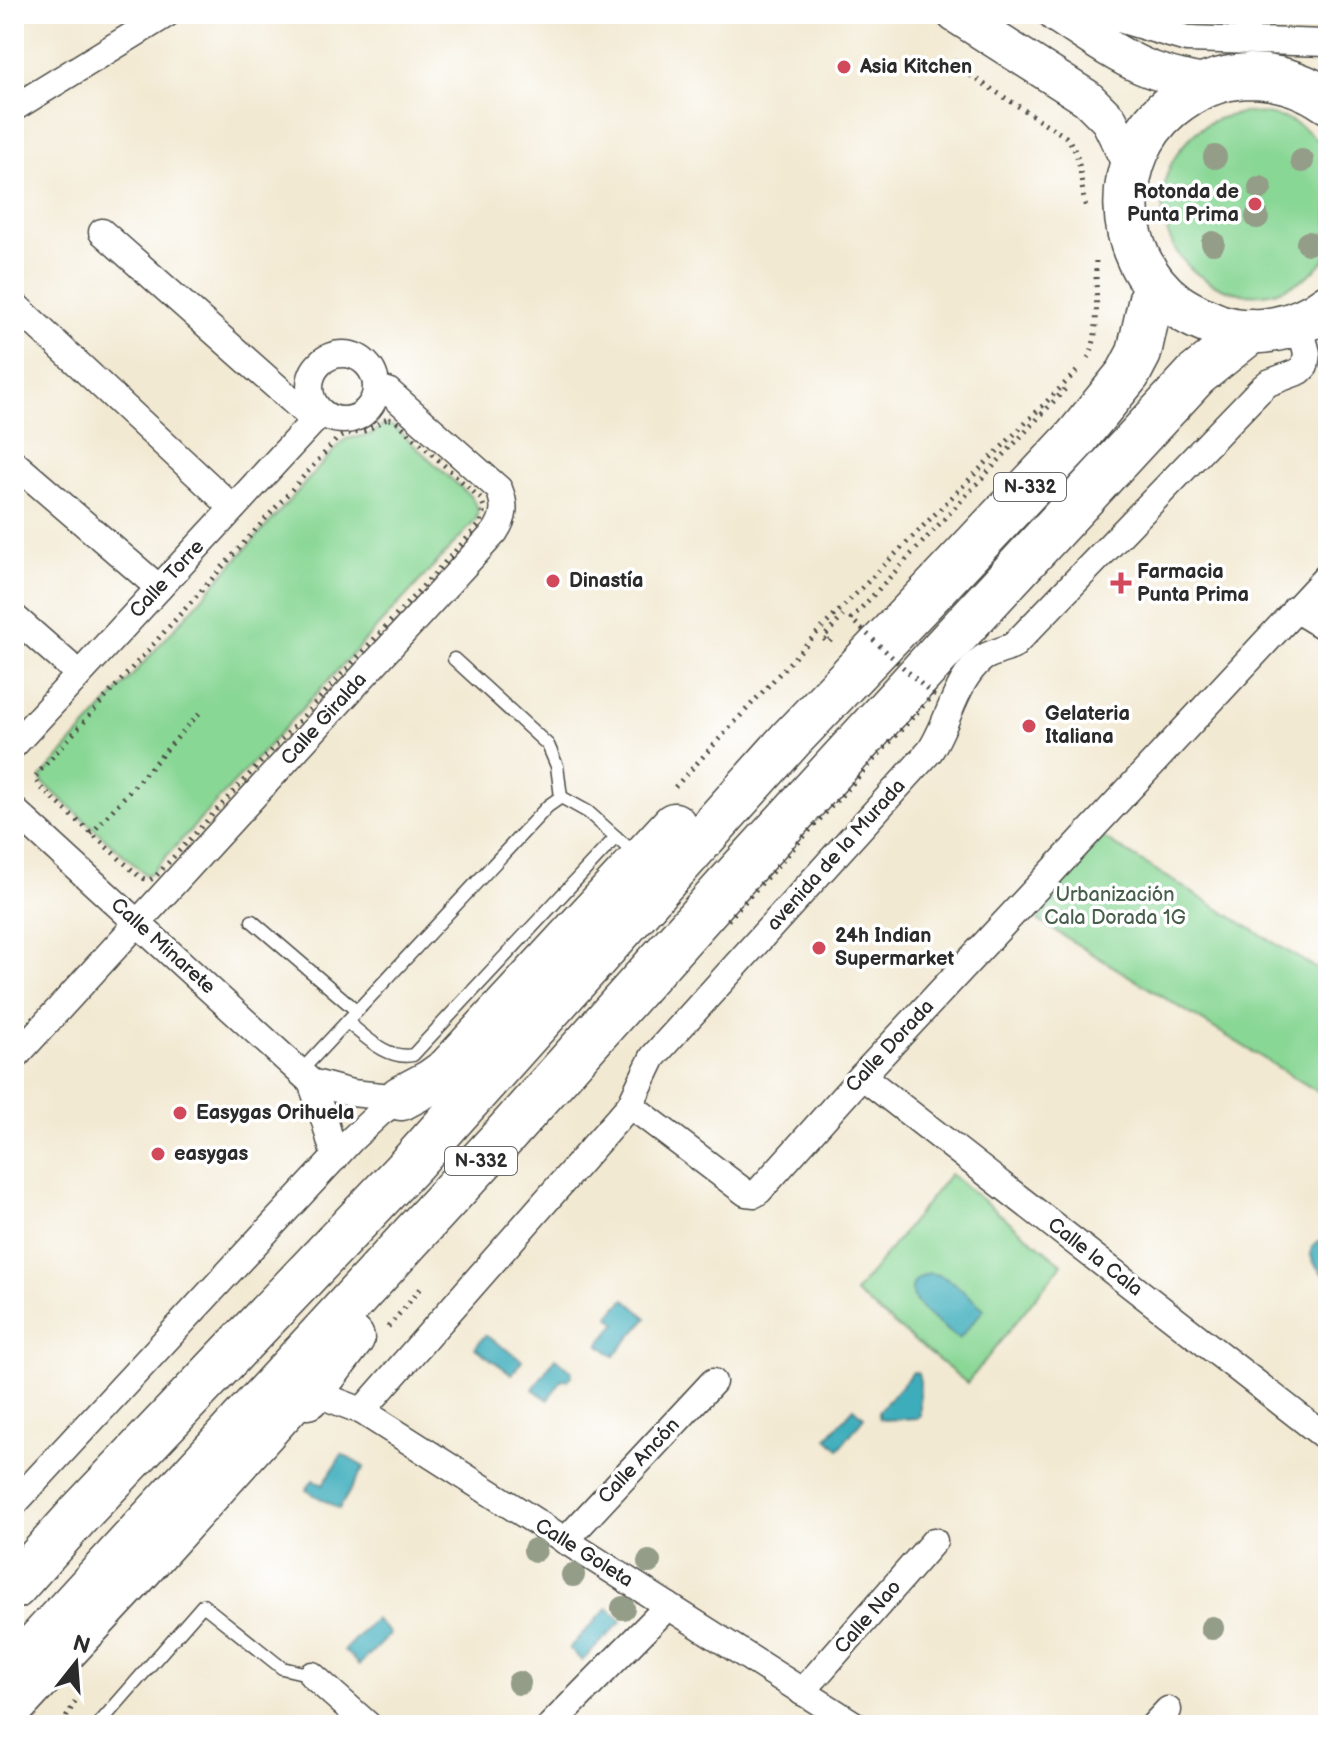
<svg xmlns="http://www.w3.org/2000/svg" width="1342" height="1739" font-family="'Balsamiq Sans',sans-serif">
  <rect width="100%" height="100%" fill="#fff"/>
  <filter id="ink" filterUnits="userSpaceOnUse"><feTurbulence type="fractalNoise" baseFrequency=".0125" numOctaves="2"/><feDisplacementMap in="SourceGraphic" scale="16" xChannelSelector="R" yChannelSelector="G"/><feConvolveMatrix kernelMatrix="1 2 1 2 8 2 1 2 1" color-interpolation-filters="sRGB"/></filter>
  <filter id="wash" filterUnits="userSpaceOnUse"><feTurbulence type="fractalNoise" baseFrequency=".006" numOctaves="4" result="noise"/><feDisplacementMap in="SourceGraphic" scale="32" xChannelSelector="R" yChannelSelector="G"/><feGaussianBlur stdDeviation="1.8" result="paint"/><feColorMatrix in="noise" values="0 0 0 0 0 0 0 0 0 0 0 0 0 0 0 0 0 1.4 0 .05"/><feComposite in="paint" operator="in"/></filter>
  <g filter="url(#wash)">
    <rect width="100%" height="100%" fill="#f2e9d2"/>
    <g fill="#89d795" stroke="#5a8160" stroke-width="2">
      <path d="M1245 112C1287 115 1298 120 1328 150V255C1314 275 1296 285 1274 292 1254 297 1233 294 1215 285 1164 261 1146 197 1179 151 1188 139 1201 126 1215 120 1225 116 1235 115 1245 112Z"/>
      <polygon points="383,425 393,426 471,497 478,508 476,520 151,873 146,875 43,783 41,778 42,776 341,443 346,439 372,434"/>
      <polygon points="1102,837 1328,976 1328,1098 1039,921 1034,912"/>
      <polygon points="950,1174 1062,1264 967,1383 855,1293"/>
    </g>
    <g fill="#3eadbc" stroke="#346c74" stroke-width="2">
      <path d="M1328 1236V1279C1312 1264 1299 1247 1328 1236Z"/>
      <path d="M929 1273C949 1274 968 1296 984 1309L959 1339C942 1326 883 1289 929 1273Z"/>
      <polygon points="625,1299 647,1318 614,1356 599,1344 617,1323 609,1316"/>
      <polygon points="485,1335 522,1360 512,1374 475,1348"/>
      <polygon points="555,1358 571,1370 572,1375 568,1380 562,1379 548,1400 533,1389"/>
      <polygon points="913,1372 918,1373 920,1377 920,1416 917,1418 883,1420 879,1418 879,1411"/>
      <polygon points="854,1408 864,1417 839,1449 827,1438"/>
      <polygon points="342,1454 364,1467 339,1509 306,1490 313,1480 323,1485"/>
      <polygon points="608,1608 622,1621 582,1661 569,1648"/>
      <polygon points="375,1619 390,1634 359,1665 344,1650"/>
    </g>
  </g>
  <g filter="url(#ink)">
    <g fill="none" stroke-linecap="round" stroke-linejoin="round">
      <defs>
        <g id="lane">
          <polyline points="454,659 548,745 557,766 561,797"/>
          <polyline points="252,921 357,1011"/>
          <path d="M347 1022C366 1037 387 1060 413 1055L616 837"/>
          <polyline points="300,1072 548,806 561,797 588,812 635,854"/>
          <polyline points="98,1725 203,1605 282,1668 312,1675"/>
        </g>
        <g id="street">
          <polyline points="1102,14 1187,39 1328,43"/>
          <polyline points="14,108 167,14"/>
          <polyline points="102,232 314,420"/>
          <polyline points="14,304 233,508"/>
          <circle cx="343" cy="387" r="33"/>
          <polyline points="14,463 159,588"/>
          <polyline points="1295,609 1328,629"/>
          <polyline points="14,617 79,674"/>
          <polyline points="14,745 321,413"/>
          <polyline points="14,810 311,1082 352,1093 401,1098"/>
          <path d="M14 1058 495 532C505 517 506 506 499 489L388 391 377 388"/>
          <polyline points="862,1076 1328,1439"/>
          <polyline points="311,1082 324,1118 335,1158"/>
          <polyline points="630,1105 746,1193 755,1194 759,1191 862,1076 1328,575"/>
          <path d="M362 1411 630 1105 653 1057 930 751C949 723 955 680 983 658 991 653 1004 650 1013 646L1259 391 1268 383 1300 371 1305 366 1307 353 1299 323"/>
          <polyline points="14,1504 352,1139 381,1112 401,1098"/>
          <polyline points="565,1541 713,1382"/>
          <polyline points="312,1675 368,1725"/>
          <polyline points="802,1692 934,1541"/>
          <polyline points="14,1718 137,1586 307,1397 328,1398 362,1411 855,1725"/>
          <polyline points="551,1725 668,1606"/>
          <polyline points="1154,1725 1168,1710"/>
        </g>
        <g id="secondary">
          <polyline points="955,14 1087,98 1109,120 1131,165"/>
          <path d="M1056 14C1084 32 1111 52 1142 66 1163 75 1186 80 1208 84"/>
        </g>
        <g id="highway">
          <path d="M1328 101C1304 84 1277 76 1248 76 1219 77 1192 89 1170 107 1110 157 1112 256 1175 304 1188 314 1203 320 1218 326 1254 338 1298 329 1328 306"/>
          <polyline points="401,1098 431,1082 449,1069 674,825"/>
          <polyline points="307,1397 352,1338"/>
          <polyline points="14,1587 81,1512 412,1163 791,739 940,583 1076,438 1128,374 1139,353 1154,285"/>
          <polyline points="14,1669 504,1136 726,887 943,649 1196,375 1251,331"/>
        </g>
      </defs>
      <use href="#lane" stroke="#494844" stroke-width="15"/>
      <use href="#street" stroke="#494844" stroke-width="29"/>
      <use href="#secondary" stroke="#494844" stroke-width="39"/>
      <use href="#highway" stroke="#494844" stroke-width="47"/>
      <g stroke="#494844" stroke-width="5" stroke-dasharray="2 6" stroke-linecap="butt">
        <path d="M954 59 959 68 1066 137C1084 157 1079 183 1086 208"/>
        <path d="M1088 358C1101 337 1095 282 1096 257"/>
        <path d="M389 419 396 421 481 499 484 507 481 523 155 877 150 880 141 878 39 786 35 777 38 773 337 439C347 432 353 434 364 431 374 428 379 420 389 419Z"/>
        <polyline points="831,640 828,643 823,638 843,616"/>
        <polyline points="675,787 815,635 1080,368"/>
        <polyline points="91,834 203,709"/>
        <polyline points="388,1327 423,1286"/>
        <polyline points="65,1725 67,1716 78,1696"/>
      </g>
      <use href="#lane" stroke="#fff" stroke-width="12"/>
      <use href="#street" stroke="#fff" stroke-width="26"/>
      <use href="#secondary" stroke="#fff" stroke-width="36"/>
      <use href="#highway" stroke="#fff" stroke-width="44"/>
      <polyline stroke="#494844" stroke-width="5" stroke-dasharray="2 6" stroke-linecap="butt" points="728,920 933,695 851,619 1068,386"/>
    </g>
    <g fill="#949d88">
      <circle cx="1215" cy="157" r="12"/>
      <circle cx="1302" cy="161" r="12"/>
      <circle cx="1260" cy="188" r="12"/>
      <circle cx="1257" cy="217" r="12"/>
      <circle cx="1213" cy="243" r="12"/>
      <circle cx="1308" cy="243" r="12"/>
      <circle cx="535" cy="1550" r="12"/>
      <circle cx="649" cy="1562" r="12"/>
      <circle cx="573" cy="1575" r="12"/>
      <circle cx="623" cy="1608" r="12"/>
      <circle cx="1212" cy="1628" r="12"/>
      <circle cx="519" cy="1683" r="12"/>
    </g>
  </g>
  <g fill="#d1495b" stroke="#fff" stroke-width="3">
    <circle cx="844" cy="67" r="8"/>
    <circle cx="1255" cy="204" r="8"/>
    <circle cx="553" cy="581" r="8"/>
    <path d="M1117 571h8v8h8v8h-8v8h-8v-8h-8v-8h8z"/>
    <circle cx="1029" cy="726" r="8"/>
    <circle cx="819" cy="948" r="8"/>
    <circle cx="180" cy="1113" r="8"/>
    <circle cx="158" cy="1154" r="8"/>
  </g>
  <g text-anchor="middle" dominant-baseline="central" stroke-width="7" stroke-linejoin="round" paint-order="stroke">
    <g fill="#fff" stroke="#6b6b6b" stroke-width="2">
      <rect x="994" y="473" width="72" height="28" rx="6"/>
      <rect x="445" y="1147" width="72" height="28" rx="6"/>
    </g>
    <g font-size="18" font-weight="bold" fill="#2b2b2b">
      <text x="1030" y="487">N-332</text>
      <text x="481" y="1161">N-332</text>
    </g>
    <g font-size="20" font-weight="bold" fill="#2b2b2b" stroke="#fff" text-anchor="start">
      <text x="860" y="67">Asia Kitchen</text>
      <text x="1239" y="192" text-anchor="end">Rotonda de<tspan x="1239" dy="23">Punta Prima</tspan></text>
      <text x="1137" y="572">Farmacia<tspan x="1137" dy="23">Punta Prima</tspan></text>
      <text x="569" y="581">Dinastía</text>
      <text x="1045" y="714">Gelateria<tspan x="1045" dy="23">Italiana</tspan></text>
      <text x="835" y="936">24h Indian<tspan x="835" dy="23">Supermarket</tspan></text>
      <text x="196" y="1113">Easygas Orihuela</text>
      <text x="174" y="1154">easygas</text>
    </g>
    <g font-size="20" fill="#2b2b2b" stroke="#fff">
      <text transform="translate(167 579) rotate(-47)">Calle Torre</text>
      <text transform="translate(324 719) rotate(-48)">Calle Giralda</text>
      <text transform="translate(836 855) rotate(-48)">avenida de la Murada</text>
      <text transform="translate(163 946) rotate(42)">Calle Minarete</text>
      <text transform="translate(890 1046) rotate(-47)">Calle Dorada</text>
      <text transform="translate(1095 1257) rotate(38)">Calle la Cala</text>
      <text transform="translate(639 1461) rotate(-47)">Calle Ancón</text>
      <text transform="translate(584 1553) rotate(32)">Calle Goleta</text>
      <text transform="translate(868 1617) rotate(-49)">Calle Nao</text>
    </g>
    <g font-size="20" fill="#475f4b" stroke="#fff">
      <text x="1115" y="895">Urbanización<tspan x="1115" dy="23">Cala Dorada 1G</tspan></text>
    </g>
  </g>
  <rect width="1342" height="1739" fill="none" stroke="#fff" stroke-width="48"/>
  <g transform="translate(76 1663) rotate(17)" stroke="#ffffff" stroke-width="6" paint-order="stroke">
  <path d="M0-6L14 30L0 20L-14 30Z" fill="#2b2b2b"/>
  <text y="-12" font-size="22" font-weight="bold" text-anchor="middle" fill="#2b2b2b">N</text>
  </g>
</svg>
